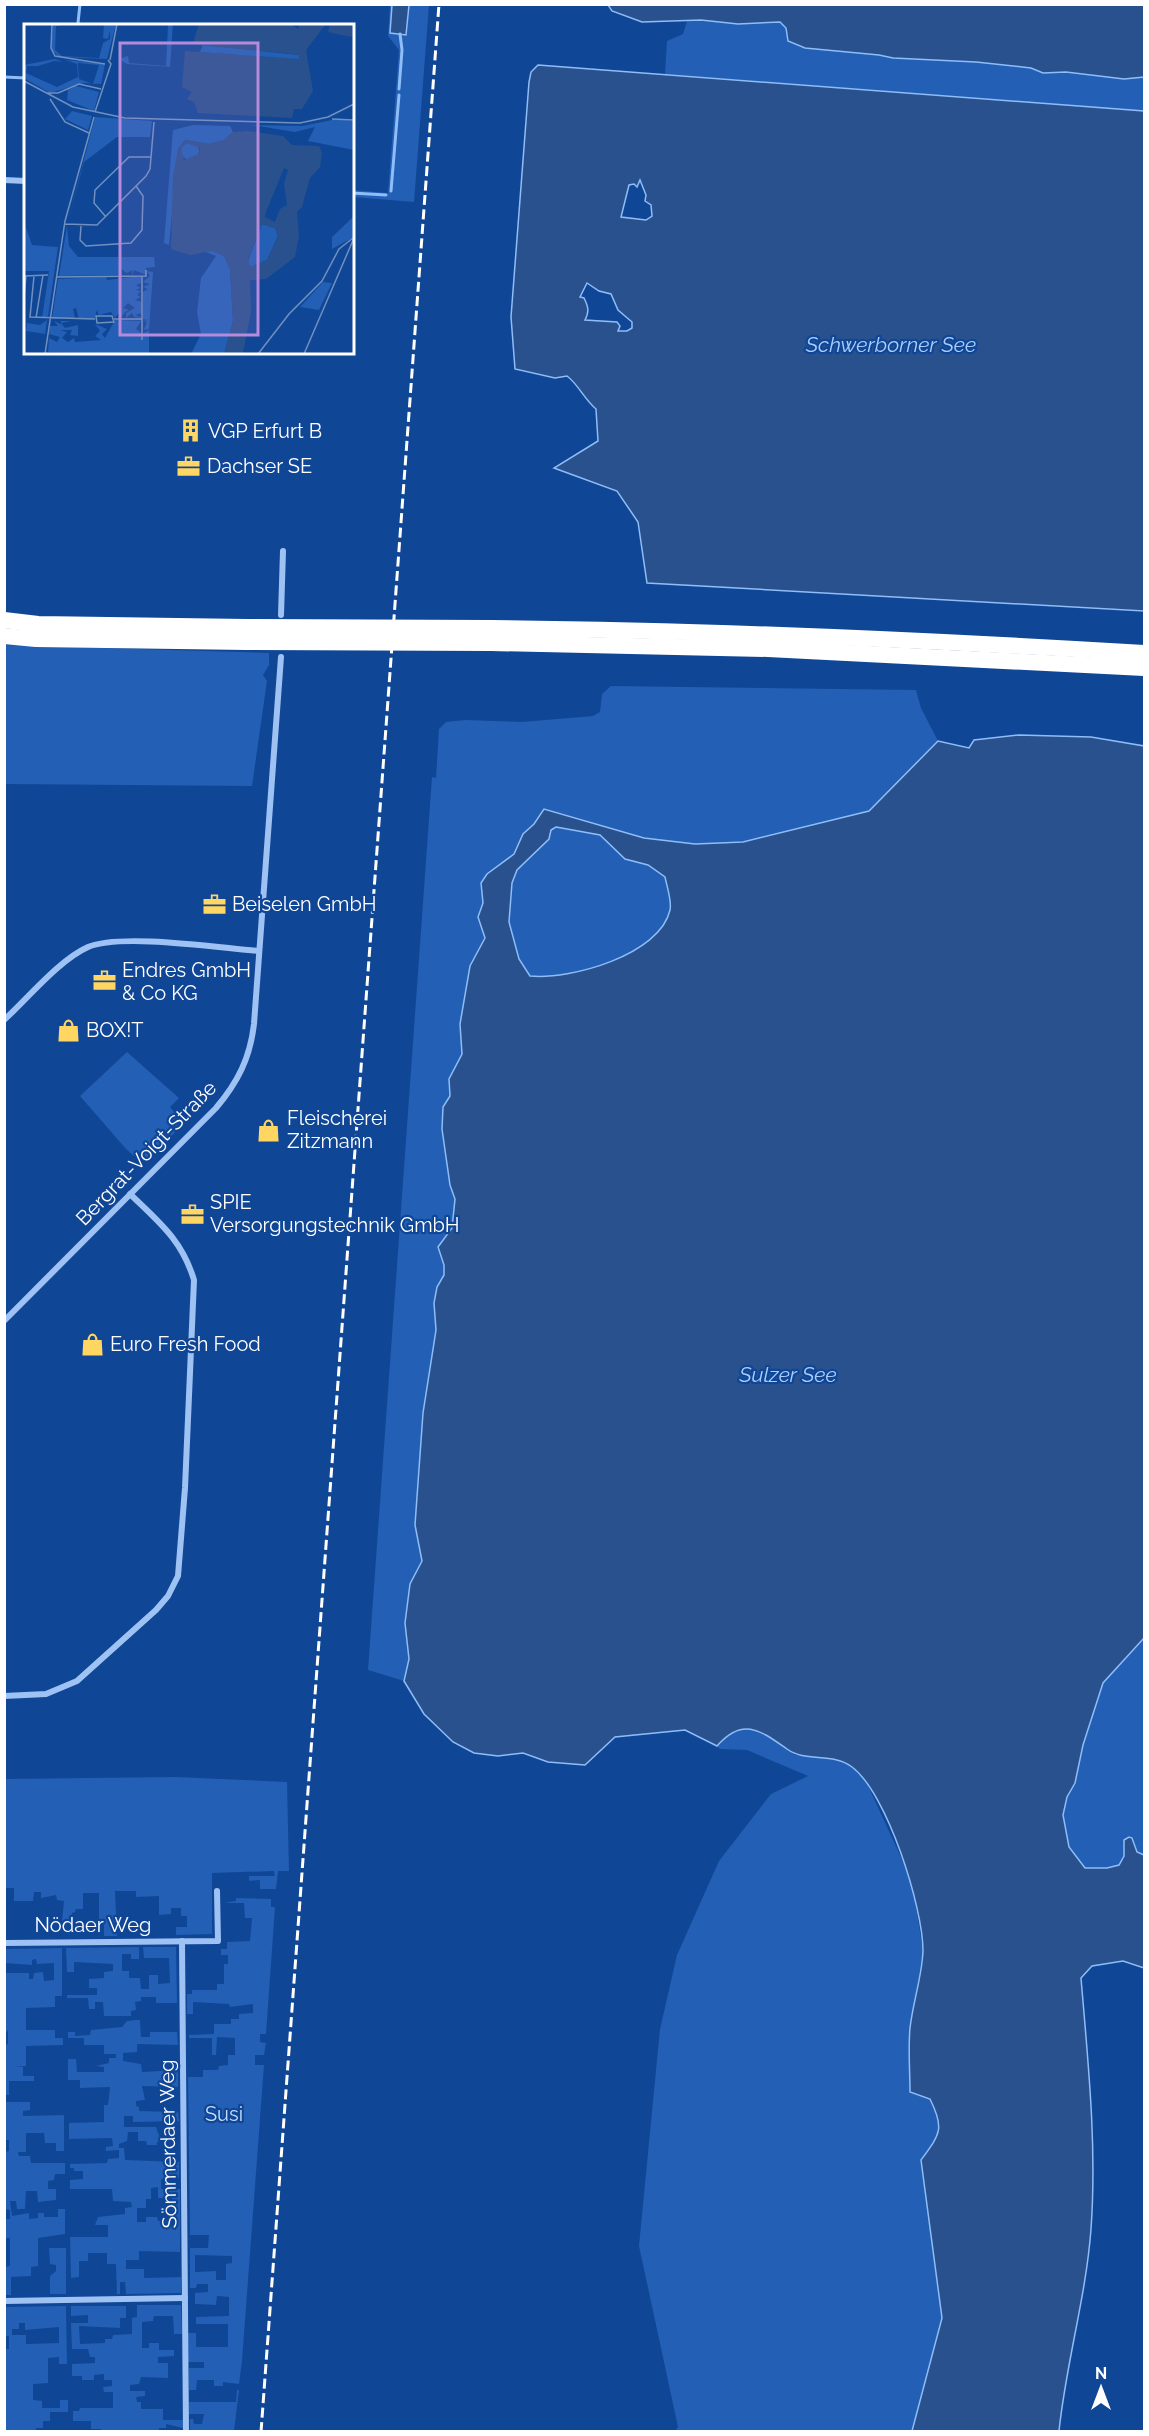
<svg xmlns="http://www.w3.org/2000/svg" width="1149" height="2436" font-family="Raleway,sans-serif">
  <rect width="100%" height="100%" fill="#104696"/>
  <g fill="#225fb5" fill-rule="evenodd">
    <polygon points="390,5 429,5 414,202 353,197 352,190 388,193 399,50 388,36"/>
    <polygon points="701,20 739,24 780,22 805,48 879,55 893,58 976,62 1031,68 1043,73 1066,72 1124,79 1144,77 1144,111 665,74 667,41 683,34 687,21"/>
    <polygon points="5,645 269,653 269,665 263,675 267,681 252,786 5,784"/>
    <polygon points="611,686 916,690 921,708 938,741 869,811 743,842 695,844 644,838 544,810 534,824 523,834 514,854 487,874 481,883 483,903 478,917 485,938 470,966 460,1024 462,1054 449,1079 450,1096 443,1108 450,1185 455,1199 452,1228 438,1247 444,1265 444,1275 437,1287 434,1303 436,1330 423,1413 415,1525 422,1561 410,1584 405,1623 409,1659 404,1681 368,1670 432,777 436,778 439,729 446,722 465,720 522,722 593,716 600,712 602,694"/>
    <path d="M555 827 600 835 625 859 648 865 665 877C667 887 672 901 670 910 660 955 570 980 530 976L519 959 509 922 512 883 517 870 549 839 551 830Z"/>
    <polygon points="127,1052 179,1098 170,1107 184,1124 142,1163 126,1149 80,1096"/>
    <polygon points="1144,1638 1144,1855 1137,1852 1132,1838 1119,1865 1107,1868 1085,1868 1069,1847 1063,1815 1067,1797 1075,1783 1083,1745 1103,1683"/>
    <polygon points="746,1728 763,1731 795,1755 821,1756 850,1765 865,1779 912,1881 923,1951 910,2029 930,2099 939,2117 940,2134 921,2160 942,2318 912,2431 675,2431 678,2427 639,2246 660,2029 677,1955 719,1861 771,1794 808,1776 747,1750 720,1749 717,1746 727,1735"/>
    <polygon points="176,1777 287,1782 289,1871 278,1871 276,1889 260,1889 260,1880 249,1881 249,1876 275,1876 274,1871 212,1873 212,1934 176,1935 176,1927 187,1927 187,1916 181,1916 181,1908 171,1908 171,1914 159,1915 159,1896 136,1897 136,1891 115,1891 117,1936 104,1936 104,1920 99,1919 99,1893 83,1893 83,1909 76,1909 75,1912 72,1913 72,1919 62,1921 64,1901 57,1900 56,1895 41,1898 41,1892 34,1892 33,1901 14,1901 14,1888 5,1888 5,1779"/>
    <path d="M236 1898 271 1899V1907H275L266 2034H260V2042L266 2043 264 2055H255V2065H264L242 2361 239 2384 223 2382V2386H214V2380H197L196 2390H189V2368H204V2362H188V2333H196V2347H228V2324H196V2317L229 2316V2297L217 2296 216 2305 195 2304V2293L208 2292V2284H197L196 2288H190V2248H208L209 2235H190L188 2077H203V2070H218L219 2066 228 2065V2055H235V2038L217 2037 216 2055H212V2038H189V2035L214 2034V2024H231V2019H239V2014L253 2013V2004L230 2007 229 2004 193 2002V2014H187V1994H192V1990H217V1984H224V1964H228V1955H221V1949H227V1942L250 1941 252 1918H245L244 1903H224L236 1901ZM195 2255 232 2256V2263L226 2264V2280H216V2271L195 2272Z"/>
    <polygon points="139,1947 139,1959 131,1959 131,1954 122,1954 122,1971 129,1971 129,1978 140,1978 141,1989 149,1989 149,1975 158,1975 158,1984 170,1983 169,1958 144,1958 143,1947 176,1947 177,2003 156,2003 156,1997 141,1997 141,2001 135,2002 136,2010 131,2011 131,2016 104,2016 103,2002 95,2002 95,2009 89,2009 88,1998 67,1998 67,1995 97,1995 97,1988 89,1988 89,1979 104,1978 104,1972 113,1971 113,1964 74,1962 74,1972 67,1972 66,1948"/>
    <polygon points="62,1948 62,1996 55,1996 55,2007 26,2008 26,2030 55,2030 55,2038 63,2038 63,2045 26,2046 26,2066 14,2067 23,2067 23,2076 34,2076 34,2081 9,2081 9,2095 5,2095 5,2045 8,2044 8,2030 5,2034 5,1973 29,1973 29,1979 33,1979 34,1973 43,1972 44,1981 54,1980 54,1963 37,1964 36,1959 32,1960 32,1965 5,1963 5,1949"/>
    <path d="M136 2020H140L141 2037H150V2032H177L178 2045 137 2044V2052L123 2053V2061L141 2064 142 2072 178 2070V2087L142 2086 145 2100 136 2101V2106L139 2107V2111L178 2112 179 2121 133 2122V2116H124V2127H156L161 2141 157 2142V2145H147L146 2141H138V2132H128L127 2141 119 2144V2148H124L125 2160 179 2162V2178L161 2179V2189H180V2252L139 2251V2260H126V2269H144V2278L181 2277V2293L126 2294 125 2282H120V2294H117L116 2264H107V2253H88V2261H79V2277L71 2278 70 2237H108V2225H95L98 2217 125 2214V2208L132 2207 131 2202 113 2201 112 2189H70V2180L83 2179V2171H74V2168H70V2164L107 2163 108 2159 119 2158V2150L106 2151V2147L113 2146 112 2138 69 2139V2123L104 2122V2105H108L110 2087 80 2088V2080H68V2059H76L77 2072H104V2067L96 2066 109 2063V2058H116V2054H104V2045H84V2038H68V2032H75V2036L90 2035 91 2030 122 2027 127 2021ZM158 2187V2198H172L173 2226H165V2221H158L157 2217H146V2222H137V2208H146V2199H151V2188Z"/>
    <polygon points="5,2102 30,2102 30,2110 23,2111 23,2116 64,2115 64,2151 56,2151 56,2143 45,2143 44,2133 26,2133 26,2152 18,2152 19,2156 30,2156 31,2163 65,2163 65,2174 55,2174 54,2180 48,2181 48,2189 56,2189 56,2200 38,2202 37,2191 26,2191 25,2209 17,2209 16,2201 10,2201 12,2216 29,2213 29,2219 38,2218 38,2213 44,2213 44,2217 58,2217 58,2209 65,2209 65,2234 38,2238 38,2266 31,2267 31,2276 11,2277 11,2295 5,2295 5,2267 10,2266 10,2238 4,2238 5,2219 10,2219 10,2210 4,2209 5,2152 9,2151 9,2140 5,2140"/>
    <polygon points="49,2248 66,2248 66,2294 50,2294 50,2276 56,2271 56,2265 50,2264"/>
    <polygon points="137,2305 181,2305 182,2334 174,2334 173,2316 154,2316 153,2321 142,2322 142,2348 149,2348 149,2343 159,2343 159,2350 174,2350 174,2356 158,2357 158,2363 168,2363 168,2378 141,2377 139,2384 130,2385 130,2391 145,2391 145,2396 136,2397 137,2402 141,2402 141,2409 163,2409 163,2420 183,2420 183,2428 166,2424 166,2428 159,2428 159,2431 101,2431 101,2429 91,2429 91,2421 73,2421 73,2411 79,2411 80,2408 113,2408 113,2392 104,2392 103,2387 112,2386 112,2380 104,2380 104,2374 94,2375 94,2380 82,2380 82,2376 72,2376 72,2364 95,2363 95,2357 90,2357 88,2349 72,2349 71,2323 88,2323 88,2315 71,2316 71,2306 126,2306 126,2318 120,2318 120,2328 79,2326 80,2344 105,2343 105,2339 112,2339 113,2335 132,2334 132,2318 137,2317"/>
    <path d="M66 2306 67 2364H59V2357L48 2358V2383L33 2384V2400L42 2401V2408H60V2400H68V2412H50V2421H43V2428H36V2431H5V2349H9V2336H5V2307ZM19 2323H25V2330L59 2327V2343L26 2344V2335H12V2329H19Z"/>
    <polygon points="237,2390 239,2390 234,2431 190,2431 190,2419 193,2419 194,2424 202,2424 204,2414 189,2414 189,2402 236,2402"/>
  </g>
  <g fill="#29518d" stroke="#8fbdf8" stroke-width="1.5" fill-rule="evenodd">
    <polygon points="392,5 409,5 406,35 390,33"/>
    <polygon points="608,5 1144,5 1144,77 1124,79 1066,72 1043,73 1031,68 976,62 893,58 879,55 805,48 788,41 786,28 780,22 738,24 701,20 642,22 612,11"/>
    <path d="M538 65 1144 111V611L647 583 638 522 617 491 554 468 598 441 596 409C584 399 578 384 567 376L555 378 515 369 511 317 529 82 531 72ZM640 180 646 195 645 201 651 205 652 216 646 220 621 217 629 185 634 184 637 187ZM587 283 599 291 611 294 618 310 632 322V328L627 331H618L620 326 617 322 585 320C589 312 589 308 584 298L580 297Z"/>
    <path d="M1019 735 1091 737 1144 746V1638L1103 1683 1083 1745 1075 1783 1067 1797 1063 1815 1069 1847 1085 1868H1107L1119 1865 1124 1856V1840L1129 1837 1132 1838 1137 1852 1144 1855V1968L1123 1961 1092 1966 1081 1978C1088 2062 1097 2145 1091 2229 1086 2297 1066 2363 1059 2431H912L942 2318 921 2160C940 2134 945 2129 930 2099L910 2092C910 2071 908 2048 910 2028 913 2002 922 1976 923 1951 923 1907 887 1793 852 1767 832 1752 806 1763 787 1749 761 1731 743 1716 717 1746L685 1730 615 1737 585 1765 548 1762 523 1753 498 1756 474 1753 453 1742 424 1714 404 1681 409 1659 405 1623 410 1584 422 1561 415 1525 423 1413 436 1330 434 1303 437 1287 444 1275V1265L438 1247 452 1228 455 1199 450 1185 442 1129 443 1107 450 1096 449 1079 462 1054 460 1024 470 966 485 938 478 917 483 903 481 883 487 874 514 854 523 834 534 824 544 809 644 838 695 844 743 842 869 811 938 741 969 748 974 740ZM556 827 600 835 625 859 648 865 665 877C667 887 672 901 670 910 660 955 570 980 530 976L519 959 509 922 512 883 517 870 549 839 551 830Z"/>
  </g>
  <g fill="none" stroke-linecap="round" stroke-linejoin="round">
    <g stroke="#8fbdf8" stroke-width="3">
      <polyline points="78,23 80,4"/>
      <polyline points="4,77 26,78"/>
      <polyline points="399,89 402,50 400,34"/>
      <polyline points="391,191 399,95"/>
      <polyline points="352,193 386,195"/>
    </g>
    <g stroke="#9ec2f4" stroke-width="6">
      <polyline points="4,180 26,181"/>
      <polyline points="281,615 283,551"/>
      <path d="M4 1020C28 998 59 960 88 947 121 933 220 948 259 951"/>
      <path d="M4 1321 216 1108C238 1082 250 1058 254 1024L281 657"/>
      <path d="M4 1696 46 1694 77 1681 156 1610 168 1596 178 1576 185 1488 194 1280C182 1240 159 1222 130 1194"/>
      <polyline points="182,1941 186,2432"/>
      <polyline points="4,1943 218,1941 217,1891"/>
      <polyline points="4,2301 185,2298"/>
    </g>
    <g stroke="#fff" stroke-width="16">
      <polyline points="4,620 38,624 247,627"/>
      <path d="M491 628C709 630 927 640 1144 653"/>
      <polyline points="4,636 36,639 247,642"/>
      <polyline points="491,643 768,649 1144,668"/>
    </g>
    <polyline stroke="#fff" stroke-width="3" stroke-dasharray="10 4.5" stroke-linecap="butt" points="261,2432 439,4"/>
    <g stroke="#fff" stroke-width="16">
      <polyline points="247,627 491,628"/>
      <polyline points="247,642 491,643"/>
    </g>
  </g>
  <defs>
    <symbol id="building-bare" viewBox="-9 -9 18 18"><path d="M-4-6H4V6H1V3H-1V6H-4ZM-2.5-4.3h1.7v1.8h-1.7ZM.8-4.3h1.7v1.8H.8ZM-2.5-1h1.7V.8h-1.7ZM.8-1h1.7V.8H.8Z" fill="#ffd661" stroke="#104696" stroke-width="2.5" paint-order="stroke"/></symbol>
    <symbol id="office-bare" viewBox="-9 -9 18 18"><path d="M-6-3h4V-5.5h4V-3h4V5H-6ZM-1-4.5V-3h2v-1.5ZM-6 0V1H6V0Z" fill="#ffd661" stroke="#104696" stroke-width="2.5" paint-order="stroke"/></symbol>
    <symbol id="shop-bare" viewBox="-9 -9 18 18"><path d="M-5-2.5h2.3a2.7 3.5 0 0 1 5.4 0H5L5.5 6h-11ZM-1.5-2.5h3a1.5 2.3 0 0 0-3 0Z" fill="#ffd661" stroke="#104696" stroke-width="2.5" paint-order="stroke"/></symbol>
  </defs>
  <g fill-rule="evenodd">
    <use href="#building-bare" x="174" y="414" width="33" height="33"/>
    <use href="#office-bare" x="172" y="450" width="33" height="33"/>
    <use href="#office-bare" x="198" y="888" width="33" height="33"/>
    <use href="#office-bare" x="88" y="964" width="33" height="33"/>
    <use href="#shop-bare" x="52" y="1014" width="33" height="33"/>
    <use href="#shop-bare" x="252" y="1114" width="33" height="33"/>
    <use href="#office-bare" x="176" y="1198" width="33" height="33"/>
    <use href="#shop-bare" x="76" y="1328" width="33" height="33"/>
  </g>
  <g text-anchor="middle" dominant-baseline="central" stroke-width="4.5" stroke-linejoin="round" paint-order="stroke">
    <g font-size="20" fill="#fff" stroke="#104696" text-anchor="start">
      <text x="208" y="431">VGP Erfurt B</text>
      <text x="207" y="466">Dachser SE</text>
      <text x="232" y="904">Beiselen GmbH</text>
      <text x="122" y="970">Endres GmbH<tspan x="122" dy="23">&amp; Co KG</tspan></text>
      <text x="86" y="1030">BOX!T</text>
      <text x="287" y="1118">Fleischerei<tspan x="287" dy="23">Zitzmann</tspan></text>
      <text x="210" y="1202">SPIE<tspan x="210" dy="23">Versorgungstechnik GmbH</tspan></text>
      <text x="110" y="1344">Euro Fresh Food</text>
    </g>
    <g font-size="20" fill="#fff" stroke="#104696">
      <text transform="translate(146 1153) rotate(-46)">Bergrat-Voigt-Straße</text>
      <text x="93" y="1925">Nödaer Weg</text>
      <text transform="translate(168 2144) rotate(-91)">Sömmerdaer Weg</text>
    </g>
    <g font-size="20" fill="#c6defe" stroke="#104696">
      <text x="224" y="2114">Susi</text>
    </g>
    <g font-size="21" font-style="italic" fill="#aacdfb" stroke="#104696">
      <text x="891" y="344">Schwerborner See</text>
      <text x="788" y="1374">Sulzer See</text>
    </g>
  </g>
  <g transform="translate(24 24)">
    <rect width="330" height="330" fill="#104696"/>
    <path d="M36 0V2H32L31 26 38 32 75 34 79 19 86 15V6L84 15 79 14 80 1 92 0 83 35 35 33 27 25 29 1ZM144 0H149L146 43 103 40 95 35 104 32 105 39 142 42ZM179 21 275 31 276 36 176 28ZM31 35 39 38 30 37 14 42H3L2 49 33 63 54 53 53 40 42 36 81 40 77 60 60 59 26 69 0 54V41ZM54 39 75 41 69 60 55 55ZM52 62 75 68 70 87 43 76 44 66ZM48 87 68 92 64 106 41 95ZM71 93 128 97 126 113H93L60 138 44 197ZM313 95 330 97V126L284 117 291 103 271 108 228 101 278 102ZM169 101 206 102 209 108 200 116 185 120 161 116 154 125 145 221 140 219 149 106ZM157 127a9 9 0 1 1 18 0a9 9 0 1 1-18 0ZM330 192V213L308 225V213ZM238 200 251 204 254 212 243 236 226 243 224 237ZM1 201 8 221 34 223 24 292 18 294 25 247H0ZM43 202 45 222 54 233H130L131 243 122 244V251L110 246 108 251V246L103 249 97 245 98 251 35 252ZM186 226 200 232 206 245 209 297 200 330H167L177 310 173 288 177 254 192 232 182 228ZM123 247 129 248 125 305 120 306 123 298 120 297 124 296 119 295V268L124 265 119 263 126 260 119 258 126 252ZM117 252V259L112 261 117 264 111 266 117 267 113 271 117 273 111 276 118 278V289L111 291 118 294 110 293 108 289 102 294V289L111 284 104 279 99 284 105 286 101 288 97 294V287L91 294 87 288 75 291 73 286 70 295H55L52 284 49 285 51 294 28 295 34 255 82 253 83 256ZM299 258 308 259 295 286 276 283ZM23 296 21 310 2 307 3 299 16 301ZM91 296 117 297 112 305 118 310 125 306V330L24 328 25 314 33 318 36 313 25 310 26 302H34L30 297 37 300V297H47L37 299 41 304 54 301V312L46 311 48 306H36L43 308 38 314 44 318 50 314 51 318 77 316 71 312 76 307 71 300 83 305 78 310 81 314Z" fill="#225fb5" fill-rule="evenodd"/>
    <path d="M175 0H266L274 5 276 0H302L282 26 289 67 278 85H270L268 94 174 89 170 78 163 75 168 68 158 63 161 27 276 35 275 31 261 29 173 21 169 19ZM306 0H330V10L327 13 304 8ZM224 107 259 112 268 121 295 122 298 129 296 143 286 154 278 183 273 188 275 212 271 233 242 255 226 256 227 287 220 324 218 330H200L209 297 206 245 200 232 188 227 166 231 147 225 149 152 154 125 161 116 185 120 200 116 209 108ZM162 119 176 124 175 130 160 136 157 125ZM260 144 264 146 260 160 263 181 256 185 251 198 241 193 242 188ZM238 200 251 204 254 213 243 236 226 243 224 235Z" fill="#29518d" fill-rule="evenodd"/>
    <path fill="none" stroke="#7090c0" stroke-width="1.5" d="M28 0 27 24 31 32 81 40M86 36 93 0M0 57 49 83 101 94 276 99 304 93 330 80M22 69H34L55 60 77 65M26 75 41 98 65 109M71 88 87 40 84 36M308 95 330 96M82 193 70 179 71 166 105 133H127M41 200 73 201 122 152 126 145 130 98M57 202 56 216 62 222 107 219 118 206 119 172 112 162M0 252 24 251M10 252 6 293 71 295M118 252V316M33 253 122 252V246M0 272 2 252M72 292H88L90 298 73 299ZM12 294 19 251M90 295H118M21 330 41 197 70 93M234 330 265 290 298 257 315 225 329 214M280 330 330 214"/>
    <path fill="#b68bdc" fill-opacity="0.15" stroke="#b68bdc" stroke-width="3" d="M96 19H234V311H96Z"/>
    <rect width="330" height="330" fill="none" stroke="#fff" stroke-width="3"/>
  </g>
  <rect width="1149" height="2436" fill="none" stroke="#ffffff" stroke-width="12"/>
  <g transform="translate(1101 2388)" stroke="#104696" stroke-width="4.5" paint-order="stroke">
  <path d="M0-4.5L10 22L0 15L-10 22Z" fill="#ffffff"/>
  <text y="-9" font-size="16" font-weight="bold" text-anchor="middle" fill="#ffffff">N</text>
  </g>
</svg>
